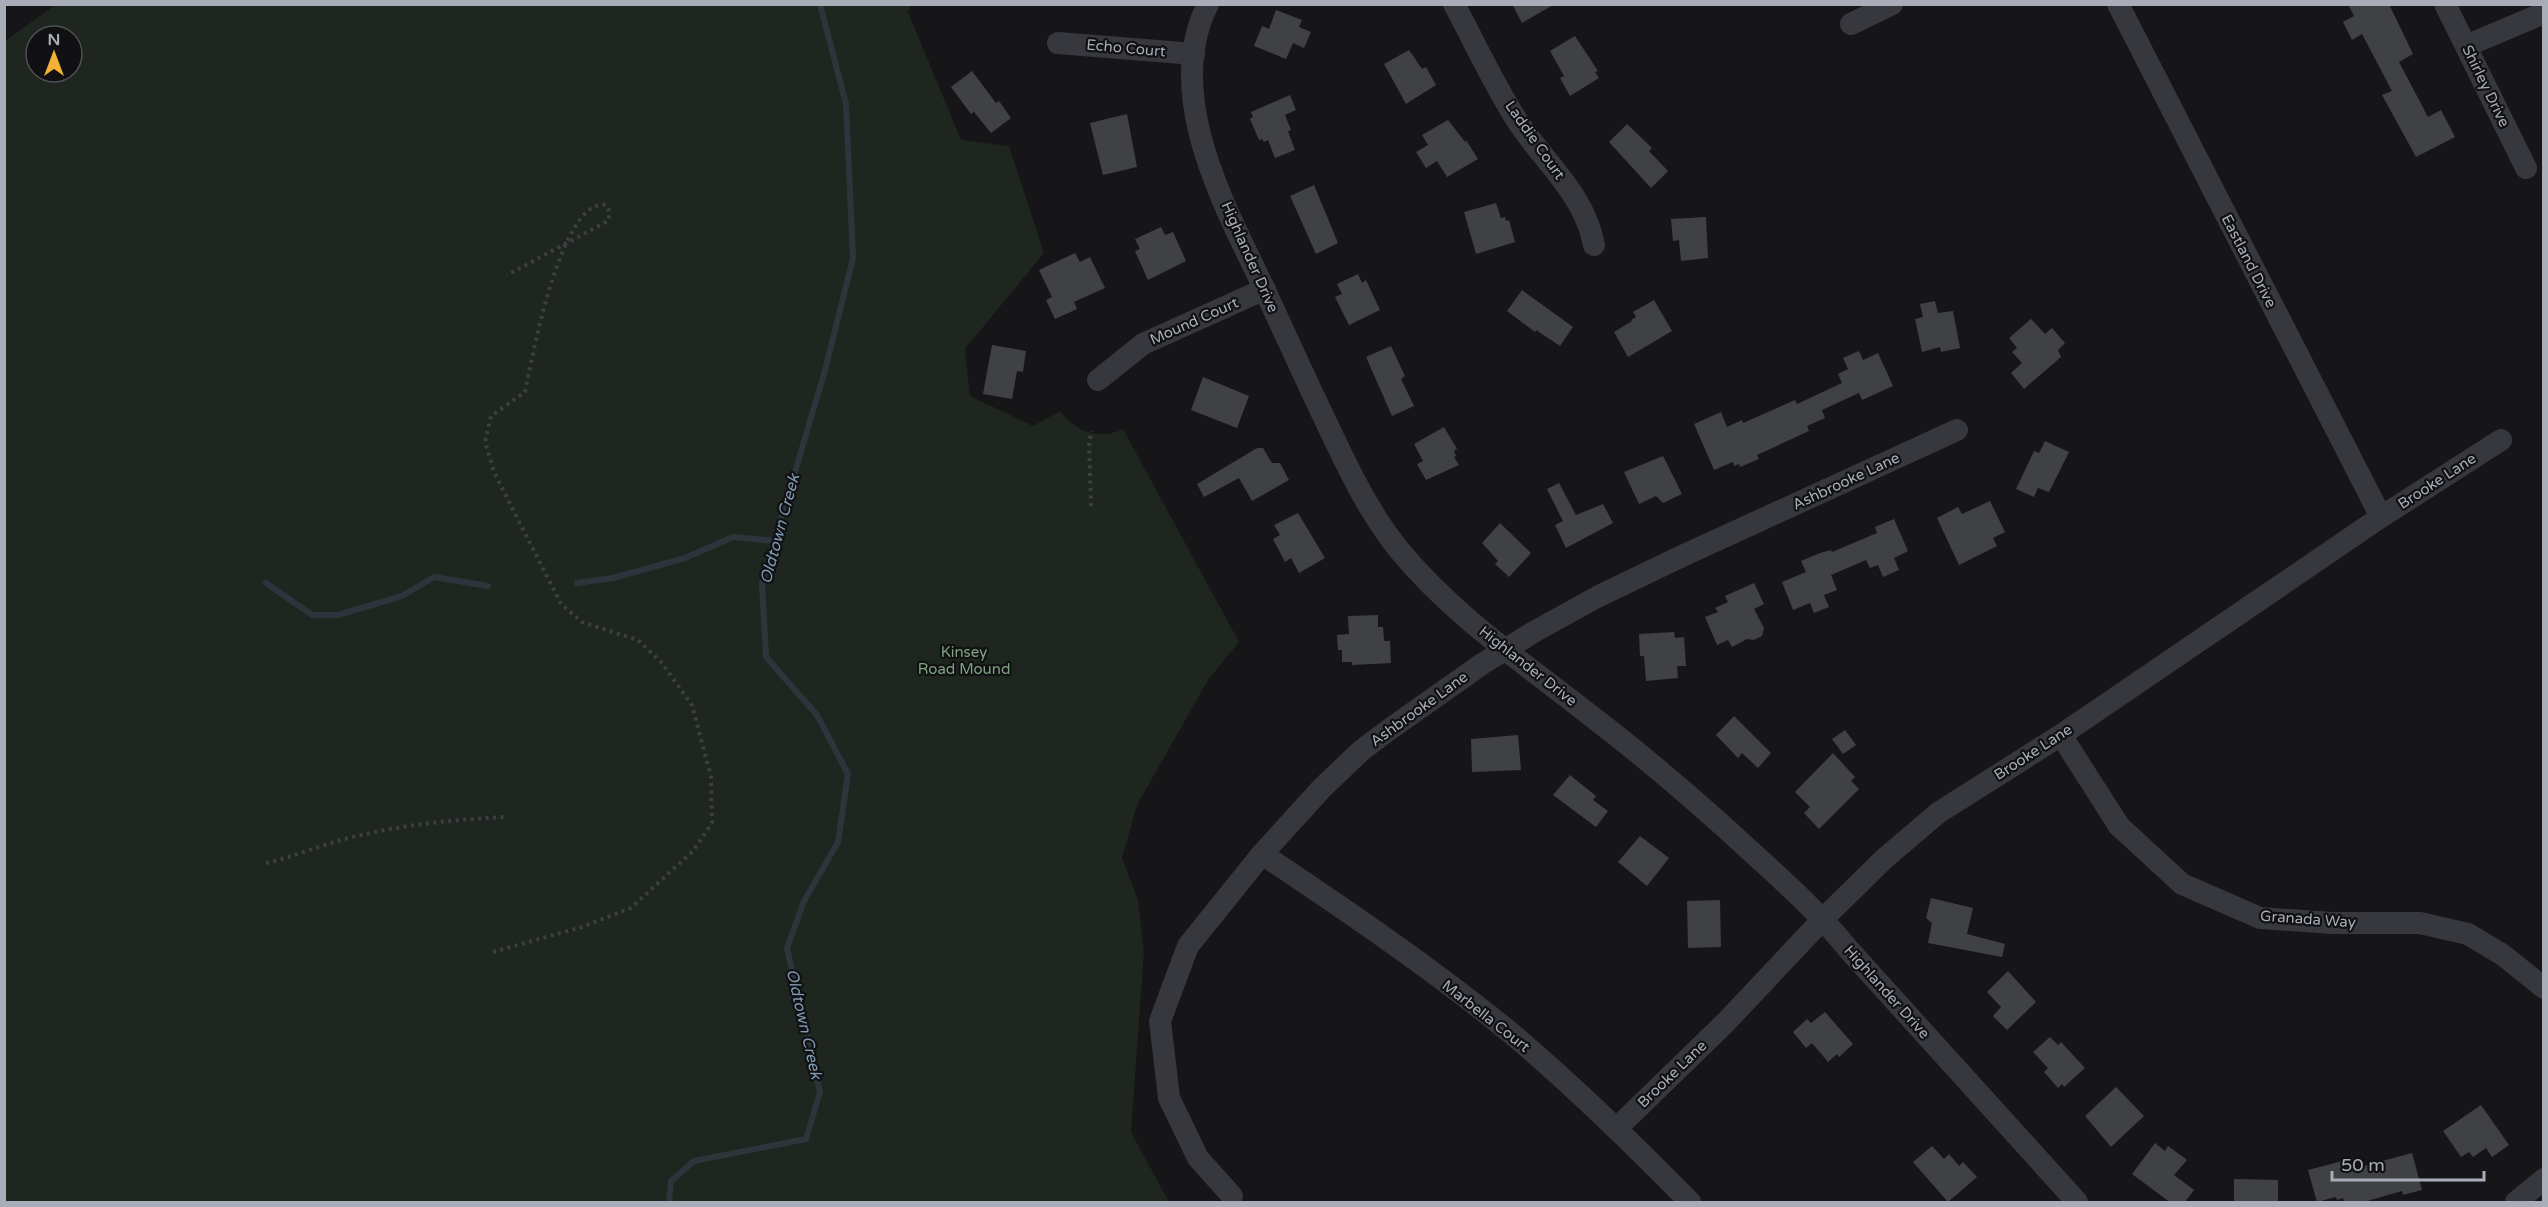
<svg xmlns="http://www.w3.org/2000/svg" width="2548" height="1207" font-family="'Varela Round',sans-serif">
  <rect width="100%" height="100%" fill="#161618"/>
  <path fill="#1e261f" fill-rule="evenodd" d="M55 5H912L908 12 961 140 1009 146 1044 253 965 349 970 396 1033 426 1060 411C1077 432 1098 441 1123 429L1239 642 1208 680 1137 805 1122 858 1138 900 1144 952 1131 1132 1169 1202H5L4 42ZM36 36H72V72H36Z"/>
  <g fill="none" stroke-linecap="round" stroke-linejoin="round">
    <g stroke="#2c353c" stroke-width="6">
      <polyline points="266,583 312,615 338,615 402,596 434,577 488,586"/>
      <polyline points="577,583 613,578 685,558 733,537 775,541"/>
      <polyline points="669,1202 671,1181 694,1161 806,1139 820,1092 787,948 804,901 838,842 848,774 817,715 766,657 762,583 824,374 853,258 846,104 820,4"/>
    </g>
  </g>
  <g fill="#404145">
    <polygon points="1512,4 1555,4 1522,23"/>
    <polygon points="2348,4 2389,4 2413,54 2399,62 2428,117 2441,110 2455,137 2416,157 2382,95 2392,91 2362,34 2352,40 2343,22 2354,16"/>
    <polygon points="1276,10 1302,20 1299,27 1311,32 1304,48 1293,43 1286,59 1254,46 1262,26 1269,29"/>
    <polygon points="1575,36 1598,71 1595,72 1599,78 1570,96 1560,78 1564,76 1550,51"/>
    <polygon points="1409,50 1422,69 1426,67 1436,85 1406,104 1384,64"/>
    <polygon points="972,71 996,103 999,101 1011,118 991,133 974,112 971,114 951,87"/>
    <polygon points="1290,95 1296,110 1285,115 1291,130 1288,131 1295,150 1275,158 1268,140 1264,142 1262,139 1259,140 1250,119 1253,117 1251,112"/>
    <polygon points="1127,114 1137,167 1103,175 1090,123"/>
    <polygon points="1448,120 1465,142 1466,140 1478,159 1447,177 1437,161 1426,168 1416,152 1428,145 1422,135"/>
    <polygon points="1627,124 1652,148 1649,151 1668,171 1651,188 1609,142"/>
    <polygon points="1314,185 1338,243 1316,254 1290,196"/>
    <polygon points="1496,203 1501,218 1505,217 1506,221 1509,220 1515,242 1476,254 1464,212"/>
    <polygon points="1706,217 1708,258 1681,261 1679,240 1673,241 1671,219"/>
    <polygon points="1161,227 1165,235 1173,232 1186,261 1148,280 1135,251 1140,249 1135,239"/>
    <polygon points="1075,253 1080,262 1090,257 1105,288 1074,302 1077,309 1055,319 1046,300 1052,297 1039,270"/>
    <polygon points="1358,274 1362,283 1366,280 1380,310 1349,325 1335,297 1342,294 1337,284"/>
    <polygon points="1522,290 1573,327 1560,346 1536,330 1535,332 1507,311"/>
    <polygon points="1654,300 1672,331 1628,357 1614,332 1632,321 1631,320 1636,317 1633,312"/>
    <polygon points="1935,301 1938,313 1953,311 1960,348 1941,352 1940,347 1922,352 1915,319 1923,317 1920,304"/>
    <polygon points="2031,319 2045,334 2052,328 2065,343 2058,350 2061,357 2024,389 2011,373 2022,363 2012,352 2017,348 2009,338"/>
    <polygon points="992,345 1026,351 1023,372 1017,371 1012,399 983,394"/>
    <polygon points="1391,346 1405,376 1401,379 1414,406 1392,416 1366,357"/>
    <polygon points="1859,351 1863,360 1878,353 1893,386 1862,400 1859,393 1822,410 1825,418 1807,426 1809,431 1757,455 1759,459 1740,467 1739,464 1734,466 1733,462 1714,470 1694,424 1721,412 1727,427 1742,420 1743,423 1795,400 1797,404 1842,383 1838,374 1848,369 1843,358"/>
    <polygon points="1203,377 1249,396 1237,428 1191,410"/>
    <polygon points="1444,427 1457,449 1454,451 1456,456 1454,457 1459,465 1426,480 1417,464 1423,461 1414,444"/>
    <polygon points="2045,441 2069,452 2049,492 2038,488 2034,497 2016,489 2034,451 2039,453"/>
    <polygon points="1257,448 1263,448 1272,463 1280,463 1289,480 1252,501 1239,478 1204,497 1197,484"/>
    <polygon points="1663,456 1682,494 1663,503 1656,496 1639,504 1624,472"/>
    <polygon points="1559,483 1576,515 1603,504 1613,523 1566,548 1555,525 1563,521 1547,489"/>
    <polygon points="1990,501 2005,532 1993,538 1997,546 1959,565 1937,518 1958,507 1962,514"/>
    <polygon points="1298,513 1325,558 1299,573 1291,558 1285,562 1273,539 1280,535 1274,525"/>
    <polygon points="1894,519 1908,551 1894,558 1899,570 1883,577 1878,565 1870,568 1866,560 1831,575 1837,590 1824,595 1829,607 1814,613 1810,603 1793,610 1782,582 1806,572 1801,561 1820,553 1831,550 1832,552 1877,533 1875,527"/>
    <polygon points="1500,523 1531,553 1509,577 1495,564 1498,561 1482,543"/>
    <polygon points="1754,583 1764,604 1754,609 1764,628 1762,636 1754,640 1747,639 1732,647 1728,640 1717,645 1705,617 1718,612 1715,608 1728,602 1725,596"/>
    <polygon points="1378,615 1378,627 1383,627 1384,641 1390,641 1391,663 1352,665 1352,662 1342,662 1342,650 1338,650 1337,635 1349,634 1348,616"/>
    <polygon points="1674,632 1675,638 1684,637 1686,666 1677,666 1678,678 1646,681 1644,656 1640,656 1639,634"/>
    <polygon points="1734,716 1771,753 1758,768 1742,753 1738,758 1716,735"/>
    <polygon points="1845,730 1856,745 1843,754 1832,739"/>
    <polygon points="1518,735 1521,770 1472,772 1471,739"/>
    <polygon points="1833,753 1855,777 1851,781 1859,789 1819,829 1804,813 1810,807 1795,792"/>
    <polygon points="1570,775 1596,796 1593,800 1608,811 1596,827 1553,795"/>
    <polygon points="1640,836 1669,858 1647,886 1618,862"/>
    <polygon points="1931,898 1973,908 1967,934 2005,944 2002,957 1928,943 1932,923 1926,918"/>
    <polygon points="1720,900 1721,947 1688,948 1687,901"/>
    <polygon points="2008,971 2036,1002 2007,1030 1993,1016 2001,1007 1987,992"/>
    <polygon points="1825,1012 1853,1044 1839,1057 1837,1054 1828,1062 1812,1043 1806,1048 1793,1032 1807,1019 1811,1023"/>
    <polygon points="2050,1037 2058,1045 2061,1042 2085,1068 2064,1087 2062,1084 2058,1088 2044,1072 2048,1068 2033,1052"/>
    <polygon points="2116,1087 2144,1116 2111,1147 2085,1116"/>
    <polygon points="2481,1105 2509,1145 2492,1157 2486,1148 2473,1157 2469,1152 2461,1157 2443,1131"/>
    <polygon points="2155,1143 2165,1151 2168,1146 2187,1160 2174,1175 2194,1190 2184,1203 2171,1203 2132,1174"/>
    <polygon points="1932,1146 1944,1159 1949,1154 1959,1166 1963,1162 1977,1177 1948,1202 1913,1162"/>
    <polygon points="2412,1153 2422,1190 2403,1195 2402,1191 2360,1203 2344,1203 2343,1198 2337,1200 2336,1197 2317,1202 2308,1170 2354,1158 2356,1168"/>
    <polygon points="2234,1179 2278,1180 2278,1203 2234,1203"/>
  </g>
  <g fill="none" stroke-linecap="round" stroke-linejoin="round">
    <g stroke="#3d3f44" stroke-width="4" stroke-dasharray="3 4.5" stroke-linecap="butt">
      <polyline points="1091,506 1089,442 1092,431"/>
      <path d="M266 863C293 857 318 846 345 839 398 825 450 820 504 817"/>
      <path d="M493 952 582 927 631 908 693 851 712 823 711 777 692 705 661 662 638 640 582 622 561 604 494 472 485 442 491 416 525 392C532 359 561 197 606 205L610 212 608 221 507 275"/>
    </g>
    <g stroke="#37383d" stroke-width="22">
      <path d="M1208 4C1167 85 1213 183 1249 257 1276 313 1301 370 1328 426 1349 470 1369 513 1400 551 1453 615 1521 661 1586 712 1645 757 1701 805 1756 856 1789 886 1821 915 1849 950L2077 1202"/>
      <path d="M1454 4C1475 43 1494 85 1518 122 1545 163 1585 195 1594 245"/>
      <polyline points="2118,4 2381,517"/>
      <polyline points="2445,4 2526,168"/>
      <polyline points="1851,24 1892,4"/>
      <polyline points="1058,43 1194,54"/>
      <polyline points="2466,46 2544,13"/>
      <polyline points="1098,380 1143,344 1265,289"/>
      <polyline points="2061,735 2119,826 2182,884 2260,918 2332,923 2420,923 2468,934 2503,955 2544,988"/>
      <path d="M1262 854C1347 911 1433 969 1512 1034 1575 1087 1633 1144 1690 1202"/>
      <polyline points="1618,1127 1726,1022 1824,918 1884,859 1938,813 2061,735 2381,517 2501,440"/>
      <polyline points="1232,1196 1198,1158 1169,1098 1160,1021 1188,946 1262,854 1322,788 1362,750 1390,729 1482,664 1532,633 1597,597 1680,557 1957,430"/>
      <polyline points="2516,1202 2544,1179"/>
    </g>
  </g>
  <g text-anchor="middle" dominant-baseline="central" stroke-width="4.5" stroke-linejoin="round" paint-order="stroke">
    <g font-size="15" fill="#a8adb8" stroke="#111113">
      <text transform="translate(1126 48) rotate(5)">Echo Court</text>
      <text transform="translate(2486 86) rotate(64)">Shirley Drive</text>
      <text transform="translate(1535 140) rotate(55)">Laddie Court</text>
      <text transform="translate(1250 257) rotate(66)">Highlander Drive</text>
      <text transform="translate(2249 261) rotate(63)">Eastland Drive</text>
      <text transform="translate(1194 321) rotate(-24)">Mound Court</text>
      <text transform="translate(1846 481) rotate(-25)">Ashbrooke Lane</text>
      <text transform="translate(2437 481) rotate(-33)">Brooke Lane</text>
      <text transform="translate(1528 666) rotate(38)">Highlander Drive</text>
      <text transform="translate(1419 709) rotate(-36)">Ashbrooke Lane</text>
      <text transform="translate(2033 752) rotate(-33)">Brooke Lane</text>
      <text transform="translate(2308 919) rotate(4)">Granada Way</text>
      <text transform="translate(1887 992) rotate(48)">Highlander Drive</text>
      <text transform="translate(1486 1016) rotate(38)">Marbella Court</text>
      <text transform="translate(1672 1074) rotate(-44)">Brooke Lane</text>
    </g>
    <g font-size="15" fill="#7fa381" stroke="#111113">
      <text x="964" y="652">Kinsey<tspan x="964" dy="17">Road Mound</tspan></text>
    </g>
    <g font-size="16" font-style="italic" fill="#7f9bb3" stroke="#111113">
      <text transform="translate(780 529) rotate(-75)">Oldtown Creek</text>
      <text transform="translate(804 1024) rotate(77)">Oldtown Creek</text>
    </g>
  </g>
  <rect width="2548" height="1207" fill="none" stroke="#a8adb8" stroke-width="12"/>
  <g transform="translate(54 54)"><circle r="28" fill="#111113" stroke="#4d4f55" stroke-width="1.5"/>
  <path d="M0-4.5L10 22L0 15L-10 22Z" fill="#f2b134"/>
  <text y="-9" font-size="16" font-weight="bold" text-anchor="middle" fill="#a8adb8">N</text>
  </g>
  <path d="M2332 1171v9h152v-9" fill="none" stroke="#a8adb8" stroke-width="3"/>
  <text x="2341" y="1171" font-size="18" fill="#a8adb8" stroke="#111113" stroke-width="4.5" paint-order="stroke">50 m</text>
</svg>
